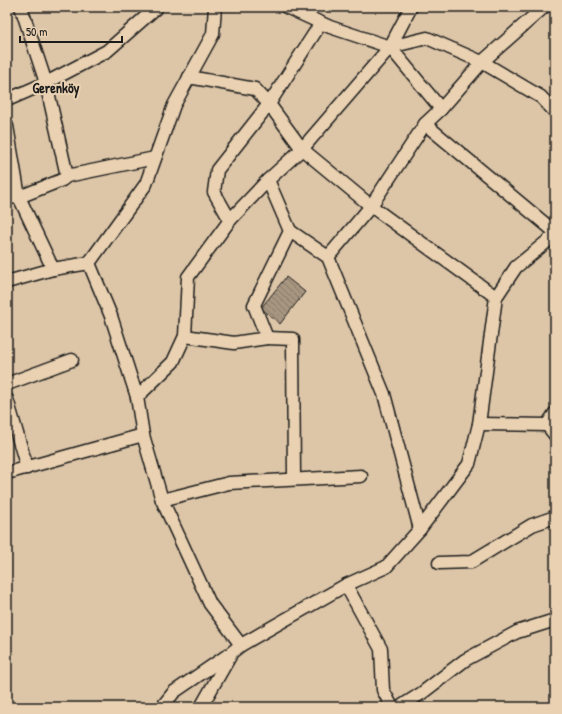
<svg xmlns="http://www.w3.org/2000/svg" width="562" height="714" font-family="'Patrick Hand',sans-serif">
  <defs>
    <pattern id="building-back-hatch" width="6" height="6" patternUnits="userSpaceOnUse"><rect width="6" height="6" fill="#a79680"/><path d="M-1 5l2 2M0 0l6 6M5-1l2 2" fill="none" stroke="#877a68"/></pattern>
  </defs>
  <rect width="100%" height="100%" fill="#ddc6a8"/>
  <filter id="ink" filterUnits="userSpaceOnUse"><feTurbulence type="fractalNoise" baseFrequency=".025" numOctaves="2"/><feDisplacementMap in="SourceGraphic" scale="8" xChannelSelector="R" yChannelSelector="G"/><feConvolveMatrix kernelMatrix="1 2 1 2 8 2 1 2 1" color-interpolation-filters="sRGB"/></filter>
  <g filter="url(#ink)">
    <polygon fill="url(#building-back-hatch)" stroke="#1c1c1c" points="286,277 305,292 280,324 261,308"/>
    <g fill="none" stroke-linecap="round" stroke-linejoin="round">
      <defs>
        <g id="street">
          <polyline points="21,7 46,83 67,176"/>
          <polyline points="215,7 213,34 174,105 146,184 89,263 111,316 137,397 143,435 162,500 210,604 241,645"/>
          <polyline points="286,7 330,27 390,47 427,38 482,62 541,97 555,112"/>
          <polyline points="390,47 441,109"/>
          <polyline points="189,77 255,89 269,104 302,149 371,206 496,297"/>
          <polyline points="7,100 46,83 107,51 157,7"/>
          <polyline points="425,124 555,232"/>
          <polyline points="7,126 19,197 53,269 7,282"/>
          <polyline points="7,198 19,197 62,180 67,176 155,158"/>
          <polyline points="230,220 214,192 217,170 269,104 321,23"/>
          <polyline points="290,231 328,257 384,394 420,529"/>
          <polyline points="328,257 371,206 425,124 441,109 482,62 544,7"/>
          <polyline points="53,269 89,263"/>
          <polyline points="185,336 234,343 267,338 254,305 290,231 268,180"/>
          <polyline points="267,338 293,339 294,479"/>
          <polyline points="7,384 72,360"/>
          <polyline points="137,397 173,362 185,336 188,277 230,220 268,180 302,149 390,47 411,7"/>
          <polyline points="7,399 27,468"/>
          <polyline points="479,424 547,425 555,413"/>
          <polyline points="547,425 555,435"/>
          <polyline points="7,473 143,435"/>
          <polyline points="162,500 229,483 361,476"/>
          <polyline points="439,563 471,562 532,525 555,517"/>
          <polyline points="346,585 381,649 383,690 392,707"/>
          <polyline points="162,707 174,692 231,653 241,645 346,585 386,567 420,529 469,464 479,424 496,297 516,267 555,235"/>
          <polyline points="201,707 230,656"/>
          <polyline points="400,707 422,693 465,660 517,632 555,620"/>
        </g>
      </defs>
      <use href="#street" stroke="#1c1c1c" stroke-width="15"/>
      <use href="#street" stroke="#e9d1b1" stroke-width="12"/>
    </g>
  </g>
  <g text-anchor="middle" dominant-baseline="central" stroke-width="4" stroke-linejoin="round" paint-order="stroke">
    <g font-size="14" font-weight="bold" fill="#1c1c1c" stroke="#e9d1b1">
      <text x="56" y="87">Gerenköy</text>
    </g>
  </g>
  <rect width="562" height="714" fill="none" stroke="#e9d1b1" stroke-width="24"/>
  <rect x="12" y="12" width="538" height="690" fill="none" stroke="#1c1c1c" stroke-width="1.5" filter="url(#ink)"/>
  <path d="M20 36v6h102v-6" fill="none" stroke="#1c1c1c" stroke-width="2"/>
  <text x="26" y="36" font-size="12" fill="#1c1c1c" stroke="#e9d1b1" stroke-width="3" paint-order="stroke">50 m</text>
</svg>
